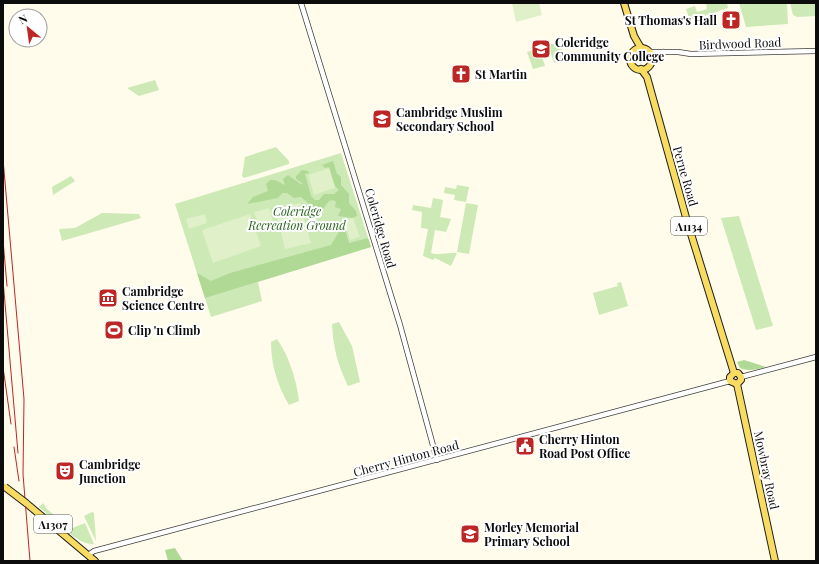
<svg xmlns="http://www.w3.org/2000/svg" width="819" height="564" font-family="'Playfair Display',serif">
  <rect width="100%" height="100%" fill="#fffcec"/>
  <g fill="#cde9b6">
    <polygon points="706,3 727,3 728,8 695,19 689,18 686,9 695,6 697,12 707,9"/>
    <polygon points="739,3 787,3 788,24 746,27"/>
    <polygon points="790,3 816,3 816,16 797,17 793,15"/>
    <polygon points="559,42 565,59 554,63 548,45"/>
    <polygon points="539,48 545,66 533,69 527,52"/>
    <polygon points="155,80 159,90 139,96 127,88"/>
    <polygon points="276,147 289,161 289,164 244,178 242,176 245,157"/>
    <polygon points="341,153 371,247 258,282 262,301 211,317 175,204"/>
    <polygon points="71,176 75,181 53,195 52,187"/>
    <polygon points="457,185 469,187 466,202 454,200 455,195 444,193 445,187 456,189"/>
    <path d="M433 198 443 200 440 217 451 219 446 232 435 230 431 253C441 256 447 252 457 253L451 266 435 258 433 260 423 256 428 229 421 228 422 212 412 210 413 205 431 208Z"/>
    <polygon points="466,203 478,205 469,254 457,252"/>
    <polygon points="102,213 139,214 141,218 62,241 59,229 75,228"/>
    <polygon points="739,216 773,326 756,330 721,218"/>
    <polygon points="621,282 628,306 599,315 593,293 618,286 617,283"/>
    <path d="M339 322 352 346 360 382 348 386C338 366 333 347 332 324Z"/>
    <path d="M277 339C290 358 296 379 299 401L289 405C277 385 271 364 271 342Z"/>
    <path d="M43 503 46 508 70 529 85 523 94 544C78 546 51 517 39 507Z"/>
    <polygon points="92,512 94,513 96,541 84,516"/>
  </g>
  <g fill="#b0d995">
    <polygon points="333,161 337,174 341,177 341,185 349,194 349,203 356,211 357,216 352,218 338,216 341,209 335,207 336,202 333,200 329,201 320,213 301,197 294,198 287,193 282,193 278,198 247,204 253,197 268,191 266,184 270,180 275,180 285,185 283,179 288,175 302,185 302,183 296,179 296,176 302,170 308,171 309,173 305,174 311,196 315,200 319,200 324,194 334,194 339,190 335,186 329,167 325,168 322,165"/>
    <polygon points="345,229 349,243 368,238 371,247 205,298 197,273 211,281 230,273 331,245 340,230"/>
    <path d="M744 360 766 367C758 369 748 372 740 368L737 362Z"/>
    <polygon points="175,548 183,561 168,561 165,550"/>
  </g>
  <g fill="#e0f0c8">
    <polygon points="512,3 539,3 542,15 516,22"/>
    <polygon points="329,168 335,188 314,195 308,175"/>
    <polygon points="300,203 311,243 285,249 275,209"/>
    <polygon points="269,208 275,228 261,232 254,212"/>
    <polygon points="205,214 207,223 189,229 186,219"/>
    <polygon points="250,214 261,246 213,263 202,230"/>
    <polygon points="353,218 360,237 350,240 344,221"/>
  </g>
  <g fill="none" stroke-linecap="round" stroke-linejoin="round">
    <defs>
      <g id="tertiary">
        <polyline points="301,3 400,325 437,460"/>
        <polyline points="649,52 678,52 691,54 816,51"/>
        <polyline points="652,58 663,52"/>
        <polyline points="741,377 816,357"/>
        <polyline points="88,555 94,551 730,381"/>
      </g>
      <g id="primary">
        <polyline points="624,3 634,36 641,48"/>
        <circle cx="641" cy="59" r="11"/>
        <polyline points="641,69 647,77 687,221 734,373"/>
        <polyline points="734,373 738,373 741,377 741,380 737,384"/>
        <polyline points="734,373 730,377 730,381 737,384"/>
        <polyline points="737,384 775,561"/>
        <polyline points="26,503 95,561"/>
      </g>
    </defs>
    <use href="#tertiary" stroke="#3f3f3f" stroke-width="6"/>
    <use href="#primary" stroke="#1d1d1d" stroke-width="8"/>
    <use href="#tertiary" stroke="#fff" stroke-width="4.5"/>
    <use href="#primary" stroke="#f8dc62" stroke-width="6"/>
    <g stroke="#bc2625" stroke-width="1">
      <polyline points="3,159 24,399 23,474 30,561"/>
      <polyline points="3,240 7,286"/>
      <polyline points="3,280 18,453"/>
      <polyline points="3,367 11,424"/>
      <polyline points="14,447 19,481"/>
    </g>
    <defs>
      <polyline id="primary-bridge" points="5,487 26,503"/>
    </defs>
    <use href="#primary-bridge" stroke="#1d1d1d" stroke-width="8" stroke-linecap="butt"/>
    <use href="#primary-bridge" stroke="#f8dc62" stroke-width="6"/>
  </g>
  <defs>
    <symbol id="church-square" viewBox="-11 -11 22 22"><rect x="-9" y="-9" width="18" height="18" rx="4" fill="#bc2625" stroke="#fff"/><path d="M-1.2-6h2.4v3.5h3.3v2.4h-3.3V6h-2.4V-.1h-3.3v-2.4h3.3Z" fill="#fff"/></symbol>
    <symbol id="school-square" viewBox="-11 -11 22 22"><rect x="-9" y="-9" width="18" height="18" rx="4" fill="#bc2625" stroke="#fff"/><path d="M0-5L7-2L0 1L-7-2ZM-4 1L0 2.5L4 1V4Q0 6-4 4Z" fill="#fff"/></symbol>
    <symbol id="museum-square" viewBox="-11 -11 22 22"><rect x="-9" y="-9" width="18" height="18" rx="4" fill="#bc2625" stroke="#fff"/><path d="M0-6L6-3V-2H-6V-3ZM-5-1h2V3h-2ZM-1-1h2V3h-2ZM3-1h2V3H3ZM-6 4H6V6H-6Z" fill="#fff"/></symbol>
    <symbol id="stadium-square" viewBox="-11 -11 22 22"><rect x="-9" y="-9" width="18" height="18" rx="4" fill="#bc2625" stroke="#fff"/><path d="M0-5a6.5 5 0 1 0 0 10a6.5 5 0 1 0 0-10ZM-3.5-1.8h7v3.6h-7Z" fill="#fff"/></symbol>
    <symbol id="civic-square" viewBox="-11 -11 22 22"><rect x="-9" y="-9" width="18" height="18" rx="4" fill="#bc2625" stroke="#fff"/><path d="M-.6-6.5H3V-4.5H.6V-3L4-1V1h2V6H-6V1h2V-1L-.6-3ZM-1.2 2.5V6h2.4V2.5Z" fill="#fff"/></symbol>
    <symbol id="theatre-square" viewBox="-11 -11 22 22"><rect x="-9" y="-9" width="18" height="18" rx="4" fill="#bc2625" stroke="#fff"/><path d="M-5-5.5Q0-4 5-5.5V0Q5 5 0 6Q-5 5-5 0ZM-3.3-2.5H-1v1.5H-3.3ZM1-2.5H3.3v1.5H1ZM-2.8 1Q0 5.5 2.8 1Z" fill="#fff"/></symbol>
  </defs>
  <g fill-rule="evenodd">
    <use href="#church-square" x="720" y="9" width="22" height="22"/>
    <use href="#school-square" x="530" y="38" width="22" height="22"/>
    <use href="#church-square" x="450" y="63" width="22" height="22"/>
    <use href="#school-square" x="371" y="108" width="22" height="22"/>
    <use href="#museum-square" x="97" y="287" width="22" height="22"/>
    <use href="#stadium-square" x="103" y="319" width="22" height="22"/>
    <use href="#civic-square" x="514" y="435" width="22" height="22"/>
    <use href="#theatre-square" x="54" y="460" width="22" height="22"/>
    <use href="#school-square" x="459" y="523" width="22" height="22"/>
  </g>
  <g text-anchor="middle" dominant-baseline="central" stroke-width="4" stroke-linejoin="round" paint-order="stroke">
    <g fill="#fff" stroke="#555" stroke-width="1">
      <rect x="671" y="217" width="36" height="18" rx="3"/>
      <rect x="34" y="515" width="38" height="18" rx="3"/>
    </g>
    <g font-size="11" font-weight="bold" fill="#0c0c0c">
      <text x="689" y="226">A1134</text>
      <text x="53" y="524">A1307</text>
    </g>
    <g font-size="12" font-weight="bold" fill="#0c0c0c" stroke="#fff" text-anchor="start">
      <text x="717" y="20" text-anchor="end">St Thomas's Hall</text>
      <text x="555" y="42">Coleridge<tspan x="555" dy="14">Community College</tspan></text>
      <text x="475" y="74">St Martin</text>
      <text x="396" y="112">Cambridge Muslim<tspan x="396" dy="14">Secondary School</tspan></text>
      <text x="122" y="291">Cambridge<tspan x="122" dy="14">Science Centre</tspan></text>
      <text x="128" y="330">Clip 'n Climb</text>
      <text x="539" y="439">Cherry Hinton<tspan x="539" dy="14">Road Post Office</tspan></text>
      <text x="79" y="464">Cambridge<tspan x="79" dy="14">Junction</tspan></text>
      <text x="484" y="527">Morley Memorial<tspan x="484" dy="14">Primary School</tspan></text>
    </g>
    <g font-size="12" fill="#0c0c0c" stroke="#fff">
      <text transform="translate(740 43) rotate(-2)">Birdwood Road</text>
      <text transform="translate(686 176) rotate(74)">Perne Road</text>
      <text transform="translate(381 228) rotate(74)">Coleridge Road</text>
      <text transform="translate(406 458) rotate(-15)">Cherry Hinton Road</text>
      <text transform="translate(767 470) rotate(78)">Mowbray Road</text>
    </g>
    <g font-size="12" font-style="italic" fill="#28631d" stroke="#fff">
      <text x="297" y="211">Coleridge<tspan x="297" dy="14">Recreation Ground</tspan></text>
    </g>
  </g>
  <rect width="819" height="564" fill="none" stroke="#0c0c0c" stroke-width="8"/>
  <g transform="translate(28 28) rotate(331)"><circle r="19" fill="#ffffff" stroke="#9e9e9e"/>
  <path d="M0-3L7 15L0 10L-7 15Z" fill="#bc2625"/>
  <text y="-6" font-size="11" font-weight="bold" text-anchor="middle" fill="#0c0c0c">N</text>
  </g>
</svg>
